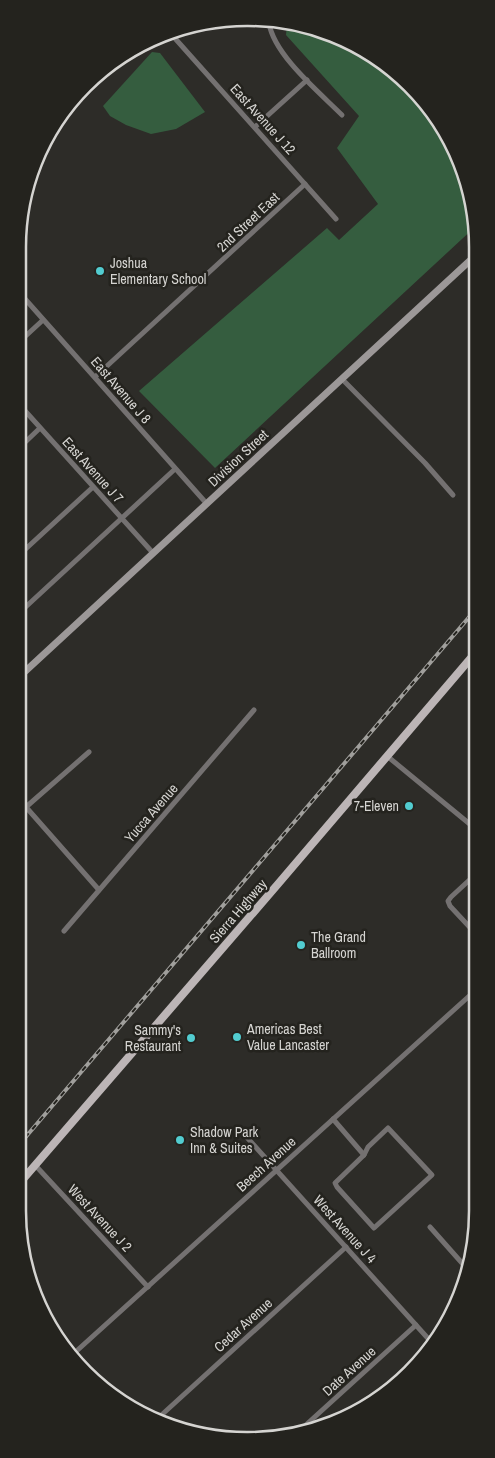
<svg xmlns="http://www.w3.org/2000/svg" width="495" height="1458" font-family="'Archivo Narrow',sans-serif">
  <rect width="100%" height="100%" fill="#2d2c28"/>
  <g fill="#355d3f">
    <polygon points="287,24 307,25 363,48 420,96 454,146 476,218 476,226 215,468 139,391 327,228 339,240 378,204 337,148 359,116 286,35"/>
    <polygon points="152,52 160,53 205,112 176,129 151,134 126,125 110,116 103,106"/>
  </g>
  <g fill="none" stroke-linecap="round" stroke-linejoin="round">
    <g stroke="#747171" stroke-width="5">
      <path d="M269 23C274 55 319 92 342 115"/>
      <polyline points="172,35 336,219"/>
      <polyline points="255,127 307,80"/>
      <polyline points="18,291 207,504"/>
      <polyline points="18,343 43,320"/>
      <polyline points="95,377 305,184"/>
      <polyline points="342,379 425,463 453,495"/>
      <polyline points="18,403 153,553"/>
      <polyline points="18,449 40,428"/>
      <polyline points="18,556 93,487"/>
      <polyline points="18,614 175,469"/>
      <polyline points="387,756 477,830"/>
      <polyline points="18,798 99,890"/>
      <polyline points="26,807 89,752"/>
      <polyline points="477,873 451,897 448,901 450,906 477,935"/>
      <polyline points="64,931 254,710"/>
      <polyline points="333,1119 364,1155"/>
      <polygon points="388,1128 432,1175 374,1228 337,1187 335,1183 364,1155 368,1147"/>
      <polyline points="244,1130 243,1133 433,1344"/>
      <polyline points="35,1165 148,1287"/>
      <polyline points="430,1227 469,1271"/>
      <polyline points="71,1356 477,989"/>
      <polyline points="156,1420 346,1247"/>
      <polyline points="297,1433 416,1325"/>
    </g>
    <polyline stroke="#9c9898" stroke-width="7" points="18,678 476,255"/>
    <polyline stroke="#bcb5b6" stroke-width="8" points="18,1185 278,884 476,652"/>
    <defs>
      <polyline id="rail" points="18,1146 476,609"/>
    </defs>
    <use href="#rail" stroke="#a09f9c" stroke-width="4"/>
    <use href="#rail" stroke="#24231e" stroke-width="2" stroke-dasharray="5.5" stroke-linecap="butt"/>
  </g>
  <g fill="#52ccd0" stroke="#24231e" stroke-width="2">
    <circle cx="100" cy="271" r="5"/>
    <circle cx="409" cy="806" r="5"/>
    <circle cx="301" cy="945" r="5"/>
    <circle cx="237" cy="1037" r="5"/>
    <circle cx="191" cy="1038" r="5"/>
    <circle cx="180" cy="1140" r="5"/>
  </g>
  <g text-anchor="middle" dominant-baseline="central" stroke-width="5" stroke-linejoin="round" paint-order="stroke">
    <g font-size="14" fill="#d5d4d1" stroke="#24231e">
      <text transform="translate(263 119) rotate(48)">East Avenue J 12</text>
      <text transform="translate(248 222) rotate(-43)">2nd Street East</text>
      <text transform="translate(121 390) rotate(49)">East Avenue J 8</text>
      <text transform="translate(238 458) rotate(-43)">Division Street</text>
      <text transform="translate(93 470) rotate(48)">East Avenue J 7</text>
      <text transform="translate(151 813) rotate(-49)">Yucca Avenue</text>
      <text transform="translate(238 911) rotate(-49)">Sierra Highway</text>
      <text transform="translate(266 1164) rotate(-42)">Beech Avenue</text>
      <text transform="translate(100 1218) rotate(47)">West Avenue J 2</text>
      <text transform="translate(345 1229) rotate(48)">West Avenue J 4</text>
      <text transform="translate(243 1325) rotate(-42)">Cedar Avenue</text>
      <text transform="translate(349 1371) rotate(-42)">Date Avenue</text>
    </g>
    <g font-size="14" fill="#d5d4d1" stroke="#24231e" text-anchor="start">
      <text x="110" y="263">Joshua<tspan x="110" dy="16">Elementary School</tspan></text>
      <text x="399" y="806" text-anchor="end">7-Eleven</text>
      <text x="311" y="937">The Grand<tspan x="311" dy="16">Ballroom</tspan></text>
      <text x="247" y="1029">Americas Best<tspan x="247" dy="16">Value Lancaster</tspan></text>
      <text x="181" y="1030" text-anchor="end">Sammy's<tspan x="181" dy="16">Restaurant</tspan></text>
      <text x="190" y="1132">Shadow Park<tspan x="190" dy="16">Inn &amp; Suites</tspan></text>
    </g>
  </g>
  <path d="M0 0H495V1458H0ZM247 26H248A221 221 0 0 1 469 247V1211A221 221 0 0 1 248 1432H247A221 221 0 0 1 26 1211V247A221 221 0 0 1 247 26Z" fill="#24231e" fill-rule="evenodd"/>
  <path fill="none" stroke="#d5d4d1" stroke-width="2.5" d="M247 26H248A221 221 0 0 1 469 247V1211A221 221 0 0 1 248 1432H247A221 221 0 0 1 26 1211V247A221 221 0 0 1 247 26Z"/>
</svg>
